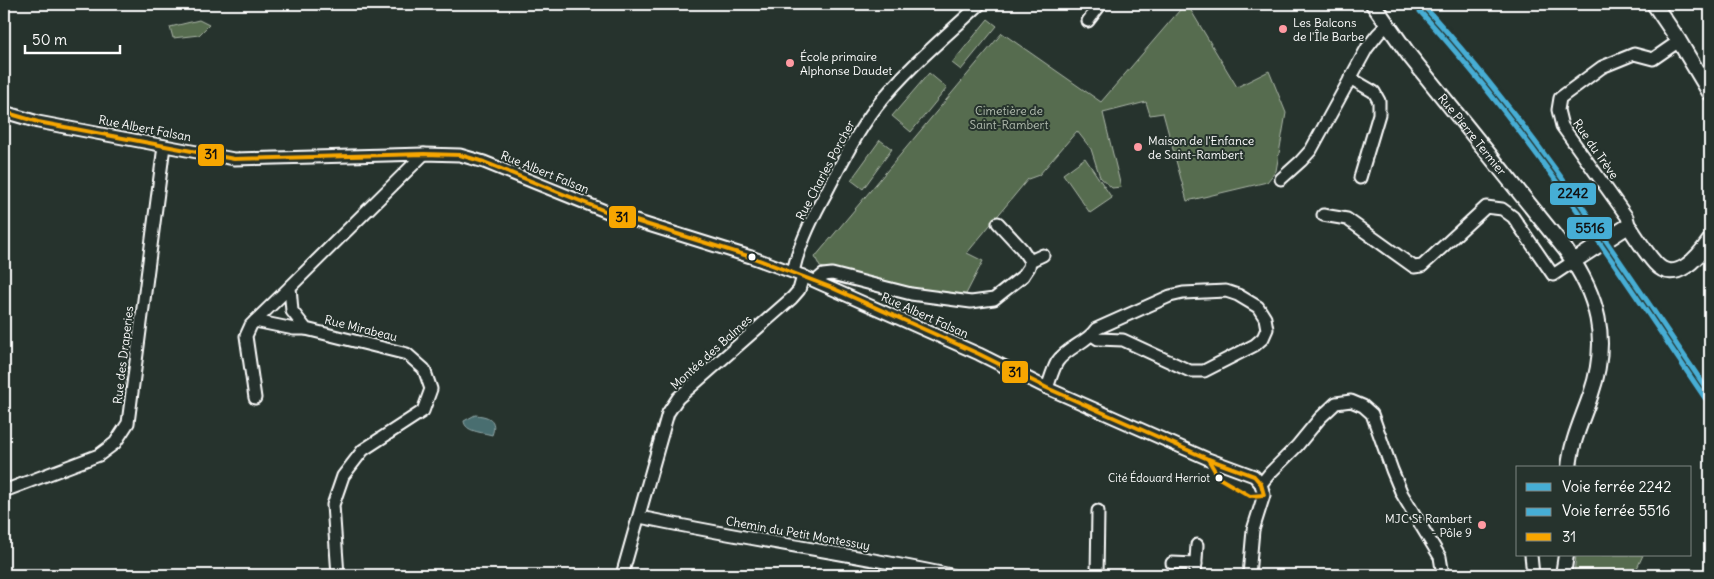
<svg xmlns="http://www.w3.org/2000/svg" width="1714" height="579" font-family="Delius,sans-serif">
  <rect width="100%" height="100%" fill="#26332d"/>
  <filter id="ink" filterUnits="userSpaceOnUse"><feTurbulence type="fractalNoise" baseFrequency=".02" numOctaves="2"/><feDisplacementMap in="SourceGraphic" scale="10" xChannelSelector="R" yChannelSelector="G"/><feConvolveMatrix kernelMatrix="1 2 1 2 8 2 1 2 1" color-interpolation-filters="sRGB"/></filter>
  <g filter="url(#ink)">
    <g fill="#576c50" stroke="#abb6a8">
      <polygon points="1185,4 1187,4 1237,87 1269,71 1286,113 1276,171 1267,182 1187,201 1163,113 1150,115 1146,102 1103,113 1121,187 1112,188 1100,177 1091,149 1077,131 1039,175 1028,179 967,253 983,261 965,296 892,286 820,267 815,257 1002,33 1101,102"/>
      <polygon points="988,19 997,26 961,70 952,63"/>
      <polygon points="199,20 209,25 199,35 173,38 170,27"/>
      <polygon points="929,73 947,88 911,132 892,116"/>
      <polygon points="880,140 892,149 863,189 851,180"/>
      <polygon points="1085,158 1112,198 1090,213 1063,174"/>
      <polygon points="1576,555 1643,555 1634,575 1574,575"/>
    </g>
    <path fill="#4a6e6f" stroke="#92a8a9" d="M475 415C488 416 498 419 492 435 482 432 465 432 464 421Z"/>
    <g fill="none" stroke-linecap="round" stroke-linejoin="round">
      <defs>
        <g id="minor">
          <polyline points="1088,21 1101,4"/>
          <polyline points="1350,78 1374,92 1379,101 1379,114 1360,178"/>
          <polyline points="4,112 38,122 234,159 424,154 460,155 484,162 610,213 751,257 803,276 979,354 1047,388 1208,459 1254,476 1261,484"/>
          <polyline points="1281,179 1301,161 1311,150 1367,48 1378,34 1387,25"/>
          <polyline points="1323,215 1347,219 1414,267 1422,266 1486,207 1502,209 1513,217 1553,275 1574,261"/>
          <polyline points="1630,228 1627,217 1562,126 1558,110 1560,98 1602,67 1634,54 1653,59 1679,41"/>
          <polyline points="1030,261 1043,255"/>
          <path d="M793 272C799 244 813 216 827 191 842 162 857 132 877 106 907 68 945 37 980 4"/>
          <polyline points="816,281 823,275 832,274 911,294 971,302 994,299 1023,276 1029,267 1030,261 1022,249 998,223"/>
          <polyline points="255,321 294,329 306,329"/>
          <path d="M1047 388C1050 380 1053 369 1057 362 1067 347 1087 343 1096 329L1170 296 1183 293 1226 291 1238 295 1258 307 1265 318 1267 329 1263 338 1255 345 1204 371H1190L1123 340 1098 339 1092 335"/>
          <polyline points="255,398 246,336 251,325 290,287"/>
          <polyline points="1261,484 1270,473 1297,446 1320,418 1336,403 1351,401 1363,406 1372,414 1392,470 1402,494 1440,557 1443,575"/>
          <polyline points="4,491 99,455 115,443 128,423 164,146"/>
          <path d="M640 517C743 539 847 553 951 575"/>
          <polyline points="1531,555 1533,575"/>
          <polyline points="1172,563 1196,564"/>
          <polyline points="338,575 333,505 343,476 363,450 423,411 431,389 424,369 407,354 306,329 292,311 290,287 424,154"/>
          <polyline points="622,575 668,413 678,398 792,298 799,290 803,276"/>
          <polyline points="1097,575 1098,511"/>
          <polyline points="1195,575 1197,545"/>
          <polyline points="1249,575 1253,530 1264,495 1261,484"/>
        </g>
        <g id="tertiary">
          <path id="s1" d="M1373 4 1409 55 1565 249C1598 295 1610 339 1591 394 1583 418 1571 442 1569 468"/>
          <polyline points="1654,4 1679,41 1710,93"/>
          <path d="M1574 261 1625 228H1630C1638 240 1646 253 1655 263 1675 286 1699 256 1710 240"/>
          <polyline points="1563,575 1566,555"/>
        </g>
      </defs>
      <use href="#minor" stroke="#fff" stroke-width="15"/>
      <use href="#tertiary" stroke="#fff" stroke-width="18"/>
      <use href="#minor" stroke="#26332d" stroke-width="11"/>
      <use href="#tertiary" stroke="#26332d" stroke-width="14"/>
      <defs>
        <g id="bus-1">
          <polyline points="4,112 38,122 234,159 424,154 460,155 484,162 610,213 751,257 830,287 979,354 1047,388 1208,459"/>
          <polygon points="1208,459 1254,476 1261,484 1264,495 1250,496 1219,478"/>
        </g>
      </defs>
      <use href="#bus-1" stroke="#26332d" stroke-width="8"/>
      <use href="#bus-1" stroke="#f7a600" stroke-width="4"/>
      <defs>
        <path id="rail-1" d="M1422 4C1532 124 1619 260 1710 394"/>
        <path id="rail-2" d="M1417 8C1527 128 1614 264 1705 398"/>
      </defs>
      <use href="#rail-1" stroke="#26332d" stroke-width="9"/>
      <use href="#rail-2" stroke="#26332d" stroke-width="9"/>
      <use href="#rail-1" stroke="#46aed5" stroke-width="5"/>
      <use href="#rail-2" stroke="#46aed5" stroke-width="5"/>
    </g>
  </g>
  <g fill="#ff9aa2" stroke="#26332d" stroke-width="2">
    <circle cx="1283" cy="29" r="5"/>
    <circle cx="790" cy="63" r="5"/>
    <circle cx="1138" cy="147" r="5"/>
    <circle cx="1482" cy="525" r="5"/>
  </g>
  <g fill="#fff" stroke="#26332d" stroke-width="2">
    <circle cx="752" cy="257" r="4.5"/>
    <circle cx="1219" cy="478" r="4.5"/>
  </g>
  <g text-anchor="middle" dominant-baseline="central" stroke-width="4" stroke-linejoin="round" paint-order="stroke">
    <g font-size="11" fill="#fff" stroke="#26332d" text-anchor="end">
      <text x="1210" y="478">Cité Édouard Herriot</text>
    </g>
    <g font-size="12" fill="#fff" stroke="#26332d" text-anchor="start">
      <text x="1293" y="22">Les Balcons<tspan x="1293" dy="14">de l'Île Barbe</tspan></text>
      <text x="800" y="56">École primaire<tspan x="800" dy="14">Alphonse Daudet</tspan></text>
      <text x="1148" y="140">Maison de l'Enfance<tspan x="1148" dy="14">de Saint-Rambert</tspan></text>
      <text x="1472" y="518" text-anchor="end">MJC St Rambert<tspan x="1472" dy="14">- Pôle 9</tspan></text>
    </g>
    <g font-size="12" fill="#b3bdb0" stroke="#26332d">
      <text x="1009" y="110">Cimetière de<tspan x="1009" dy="14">Saint-Rambert</tspan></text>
    </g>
    <g font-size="12" fill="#fff" stroke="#26332d">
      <text transform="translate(145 128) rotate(11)">Rue Albert Falsan</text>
      <text stroke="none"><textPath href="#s1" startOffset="164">Rue Pierre Termier</textPath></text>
      <text transform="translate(1596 149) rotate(55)">Rue du Trève</text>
      <text transform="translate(825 170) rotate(-62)">Rue Charles Porcher</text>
      <text transform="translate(545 172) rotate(22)">Rue Albert Falsan</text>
      <text transform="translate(925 315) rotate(24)">Rue Albert Falsan</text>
      <text transform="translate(361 328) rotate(14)">Rue Mirabeau</text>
      <text transform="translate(711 352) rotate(-42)">Montée des Balmes</text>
      <text transform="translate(123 355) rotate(-83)">Rue des Draperies</text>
      <text transform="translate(798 533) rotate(10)">Chemin du Petit Montessuy</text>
    </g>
  </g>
  <g stroke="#26332d" stroke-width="2">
    <rect x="197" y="143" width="28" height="24" rx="5" fill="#f7a600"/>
    <rect x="1549" y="182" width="48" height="24" rx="5" fill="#46aed5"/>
    <rect x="608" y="205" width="29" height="24" rx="5" fill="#f7a600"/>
    <rect x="1566" y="216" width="47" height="24" rx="5" fill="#46aed5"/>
    <rect x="1001" y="360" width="28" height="24" rx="5" fill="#f7a600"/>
  </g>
  <g font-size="14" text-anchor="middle" font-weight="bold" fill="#111">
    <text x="211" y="159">31</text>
    <text x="1573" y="198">2242</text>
    <text x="622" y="222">31</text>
    <text x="1590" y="233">5516</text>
    <text x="1015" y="377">31</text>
  </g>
  <rect width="1714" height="579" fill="none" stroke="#26332d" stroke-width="20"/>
  <rect x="10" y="10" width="1694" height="559" fill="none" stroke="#fff" stroke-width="2" filter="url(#ink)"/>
  <rect x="1516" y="466" width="175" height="90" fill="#26332d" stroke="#7d8581"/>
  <rect x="1526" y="483" width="25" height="8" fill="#46aed5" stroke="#7d8581"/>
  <text x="1562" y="492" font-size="15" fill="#ffffff">Voie ferrée 2242</text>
  <rect x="1526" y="508" width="25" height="8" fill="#46aed5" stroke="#7d8581"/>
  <text x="1562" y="516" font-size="15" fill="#ffffff">Voie ferrée 5516</text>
  <rect x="1526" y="533" width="25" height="8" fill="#f7a600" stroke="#7d8581"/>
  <text x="1562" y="542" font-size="15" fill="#ffffff">31</text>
  <path d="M25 45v8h95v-8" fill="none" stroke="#ffffff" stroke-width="2.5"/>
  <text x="32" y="45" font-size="15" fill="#ffffff" stroke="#26332d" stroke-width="4" paint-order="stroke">50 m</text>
</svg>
